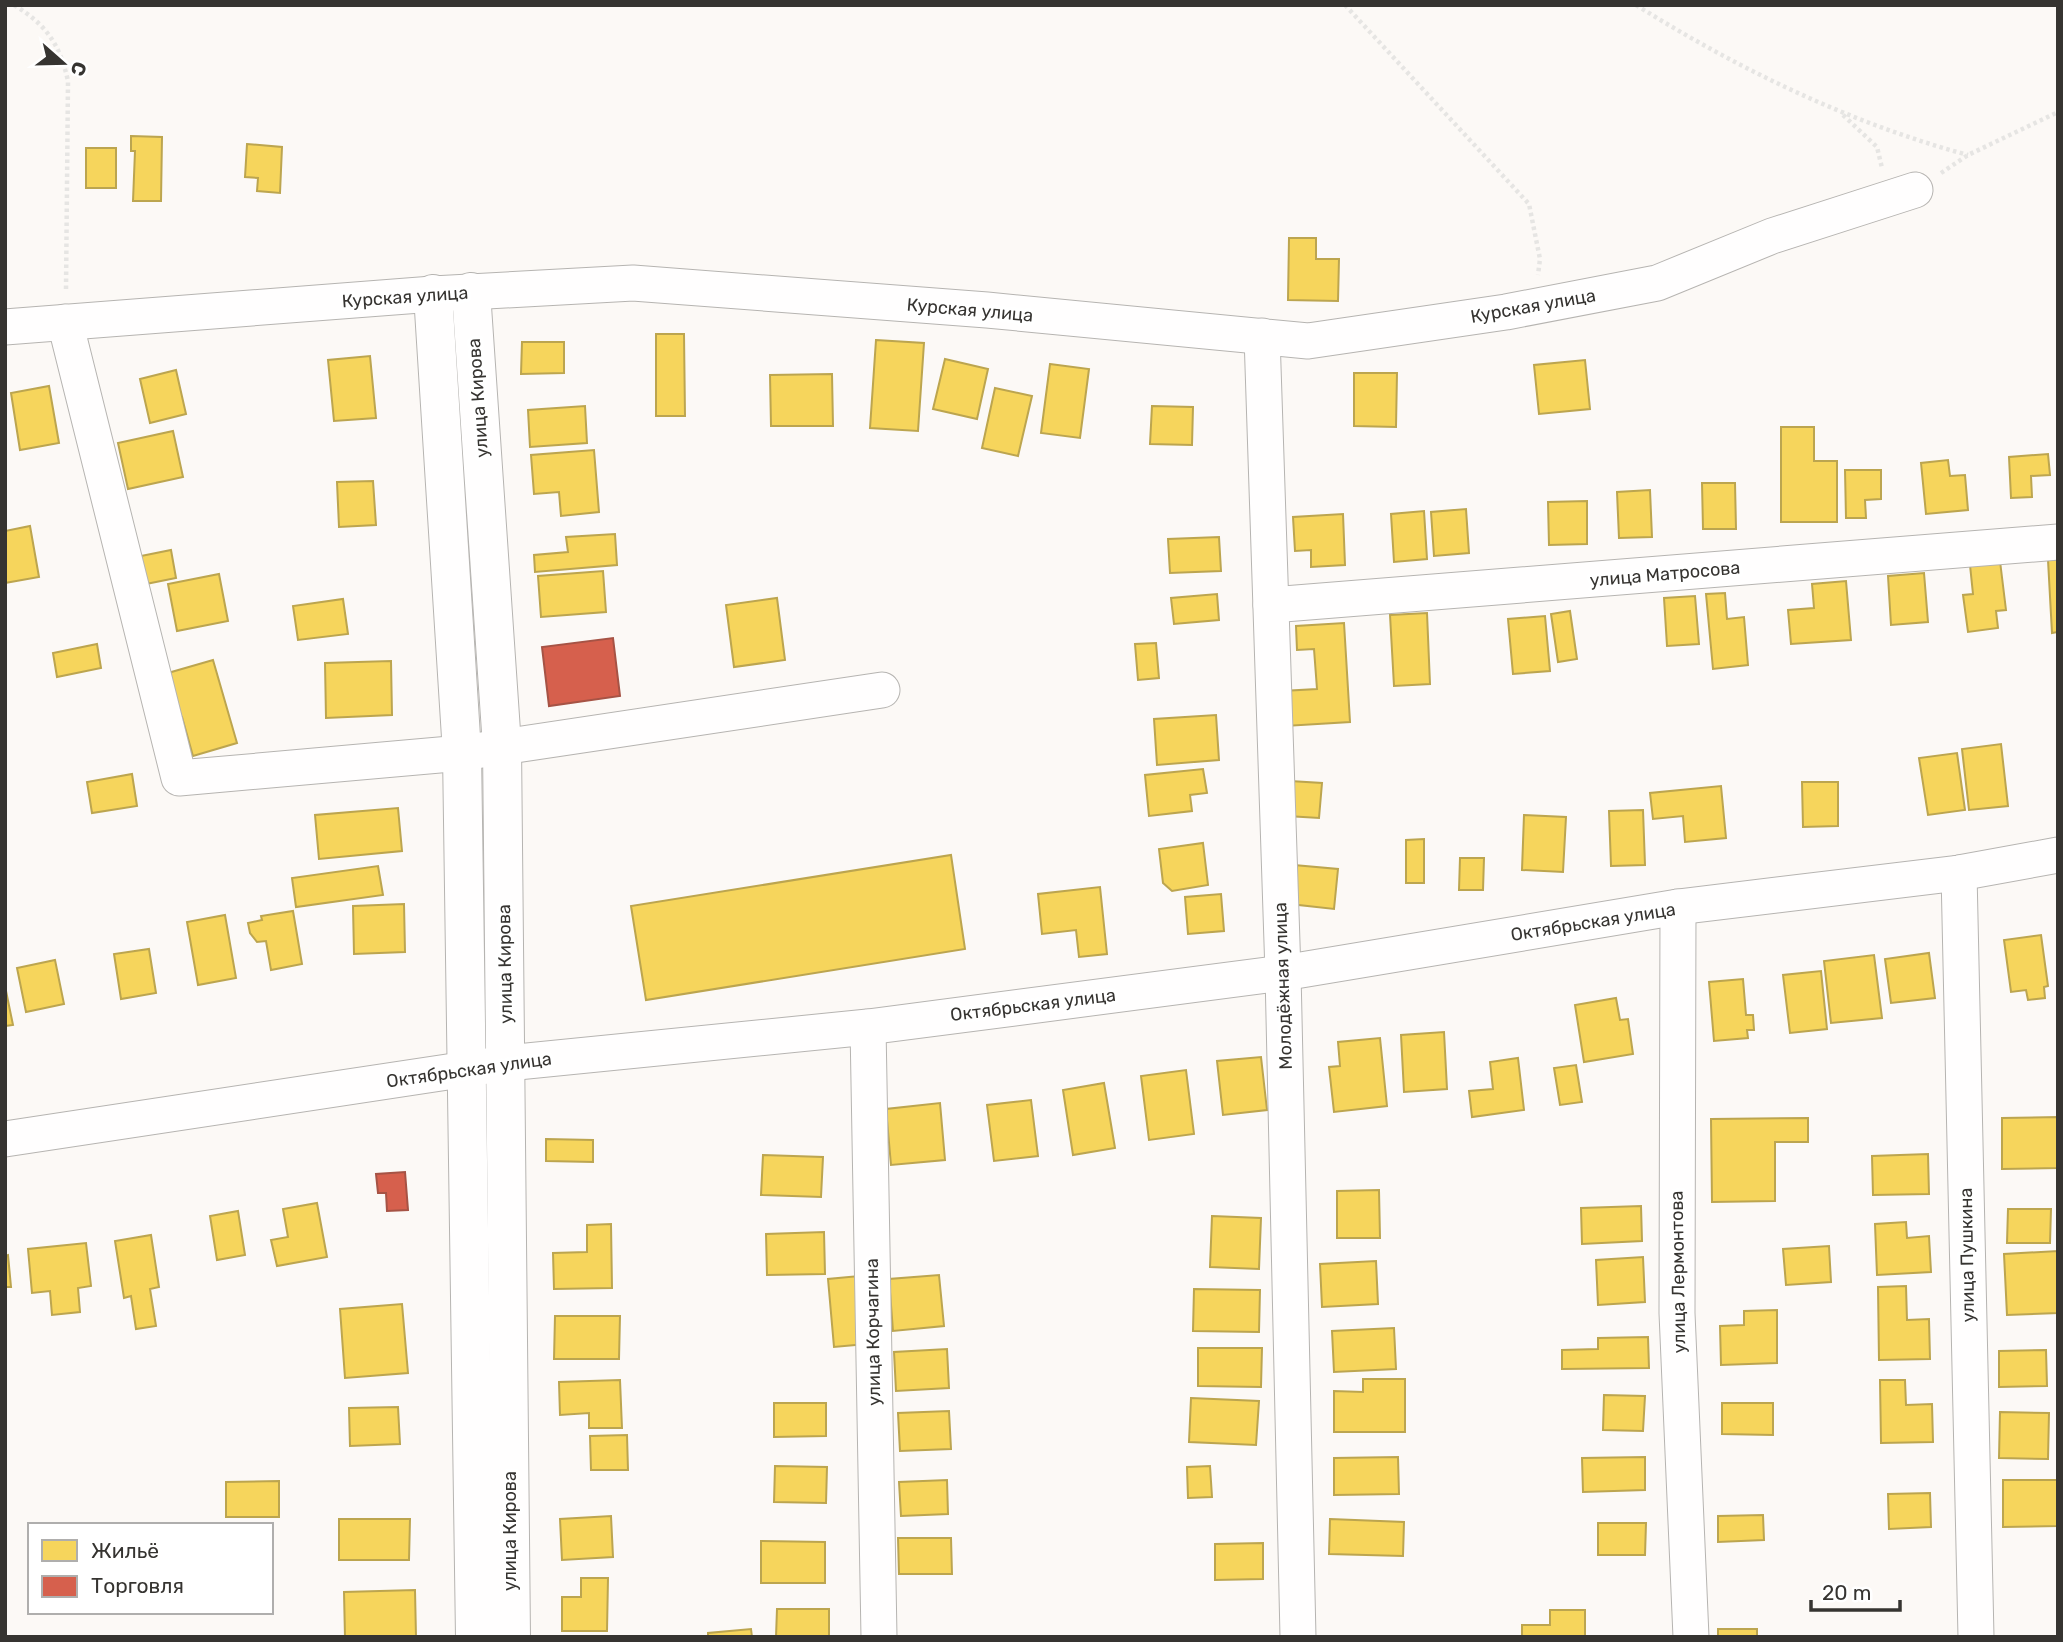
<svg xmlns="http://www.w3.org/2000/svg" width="2063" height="1642" font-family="Rubik,sans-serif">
  <rect width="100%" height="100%" fill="#fcf9f6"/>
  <g fill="#f6d55c" stroke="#bca54f" stroke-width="2">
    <polygon points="131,136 162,137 161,201 133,201 135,151 131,151"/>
    <polygon points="247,144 282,147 280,193 257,191 258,178 245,177"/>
    <rect x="86" y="148" width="30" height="40"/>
    <polygon points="1289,238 1316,238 1316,259 1339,259 1338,301 1288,300"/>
    <polygon points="656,334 684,334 685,416 656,416"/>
    <polygon points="876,340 924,343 918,431 870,428"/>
    <polygon points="522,342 564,342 564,373 521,374"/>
    <polygon points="370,356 376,418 334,421 328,360"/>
    <polygon points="945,359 988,369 977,419 933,409"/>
    <polygon points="1585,360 1590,409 1539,414 1534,365"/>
    <polygon points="1050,364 1089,369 1080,438 1041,433"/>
    <polygon points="176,370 186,414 150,423 140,379"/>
    <polygon points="1354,373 1397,373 1396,427 1354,426"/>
    <polygon points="832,374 833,426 771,426 770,375"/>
    <polygon points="49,386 59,443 20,450 11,393"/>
    <polygon points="995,388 1032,396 1018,456 982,448"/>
    <polygon points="585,406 587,443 530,447 528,410"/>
    <polygon points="1152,406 1193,407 1192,445 1150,444"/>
    <polygon points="1781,427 1814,427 1814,461 1837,461 1837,522 1781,522"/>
    <polygon points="173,431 183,477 128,489 118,443"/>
    <polygon points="594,450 599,512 561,516 559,492 534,494 531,455"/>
    <polygon points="2048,454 2050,475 2031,476 2032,497 2011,498 2009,457"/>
    <polygon points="1948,460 1950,476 1965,475 1968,510 1926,514 1921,463"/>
    <polygon points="1845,470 1881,470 1881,499 1865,500 1866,518 1846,518"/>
    <polygon points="373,481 376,525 339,527 337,482"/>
    <polygon points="1702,483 1735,483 1736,529 1703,529"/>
    <polygon points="1650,490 1652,537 1619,538 1617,492"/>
    <polygon points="1587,501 1587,544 1549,545 1548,502"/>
    <polygon points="1466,509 1469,553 1434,556 1431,512"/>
    <polygon points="1424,511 1427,559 1394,562 1391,514"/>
    <polygon points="1343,514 1345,565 1311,567 1311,550 1295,551 1293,517"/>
    <polygon points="30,526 39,577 5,583 5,531"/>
    <polygon points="615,534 617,565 535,572 534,555 568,552 566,537"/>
    <polygon points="1219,537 1221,571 1170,573 1168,539"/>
    <polygon points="171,550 176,578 136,586 131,558"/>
    <polygon points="2048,560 2058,560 2058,632 2052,633"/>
    <polygon points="2000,561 2006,610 1996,611 1998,628 1968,632 1963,595 1973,594 1970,565"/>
    <polygon points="603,571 606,612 541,617 538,576"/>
    <polygon points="1924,573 1928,622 1891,625 1888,576"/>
    <polygon points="219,574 228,621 177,631 168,584"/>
    <polygon points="1846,581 1851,640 1791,644 1788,610 1814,608 1812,584"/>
    <polygon points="1725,593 1727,619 1744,617 1748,665 1713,669 1706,594"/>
    <polygon points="1217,594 1219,620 1174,624 1171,598"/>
    <polygon points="1695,596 1699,644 1667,646 1664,598"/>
    <polygon points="777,598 785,660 734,667 726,605"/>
    <polygon points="343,599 348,634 298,640 293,606"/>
    <polygon points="1570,611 1577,659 1558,662 1551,614"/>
    <polygon points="1427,613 1430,684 1394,686 1390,615"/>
    <polygon points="1545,616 1550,671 1513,674 1508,619"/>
    <polygon points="1344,623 1350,722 1285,726 1282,691 1317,689 1314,649 1297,650 1296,626"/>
    <polygon points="1156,643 1159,678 1138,680 1135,644"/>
    <polygon points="97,644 101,668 57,677 53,653"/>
    <polygon points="213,660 237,743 193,756 182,717 174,720 161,675"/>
    <polygon points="391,661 392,715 326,718 325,663"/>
    <polygon points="1216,715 1219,760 1157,765 1154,719"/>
    <polygon points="2001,744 2008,806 1969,810 1962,749"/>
    <polygon points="1957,753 1965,810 1928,815 1919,758"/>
    <polygon points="1203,769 1207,793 1190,795 1192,811 1149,816 1145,775"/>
    <polygon points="132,774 137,806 92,813 87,782"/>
    <polygon points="1290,781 1322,783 1319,818 1287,816"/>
    <polygon points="1802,782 1838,782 1838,826 1803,827"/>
    <polygon points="1721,786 1726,838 1685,842 1683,816 1653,819 1650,793"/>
    <polygon points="398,808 402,851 319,859 315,815"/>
    <polygon points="1643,810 1645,865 1611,866 1609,811"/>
    <polygon points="1524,815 1566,817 1563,872 1522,870"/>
    <polygon points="1424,839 1424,883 1406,883 1406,840"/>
    <polygon points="1203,843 1208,885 1172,891 1163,883 1159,849"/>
    <polygon points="951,855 965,949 646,1000 631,906"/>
    <polygon points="1460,858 1484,858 1483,890 1459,890"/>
    <polygon points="1294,865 1338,869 1334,909 1290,904"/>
    <polygon points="378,866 383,895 296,907 292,878"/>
    <polygon points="1100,887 1107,954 1079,957 1076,930 1042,934 1038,894"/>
    <polygon points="1221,894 1224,931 1188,934 1185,897"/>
    <polygon points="404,904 405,952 354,954 353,906"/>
    <polygon points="293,911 302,964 271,970 266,941 257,942 250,933 248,923 262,920 261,916"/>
    <polygon points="225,915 236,978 198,985 187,922"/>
    <polygon points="2041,935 2048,986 2044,987 2045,998 2028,1000 2026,990 2011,992 2004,940"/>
    <polygon points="149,949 156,993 121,999 114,954"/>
    <polygon points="1929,953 1935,998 1891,1003 1885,959"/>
    <polygon points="1874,955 1882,1018 1831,1023 1824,961"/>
    <polygon points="55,960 64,1004 26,1012 17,968"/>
    <polygon points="1821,971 1827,1029 1790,1033 1783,975"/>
    <polygon points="1743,979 1746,1015 1753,1015 1754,1030 1747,1030 1748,1038 1714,1041 1709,982"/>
    <polygon points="5,986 13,1025 5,1026"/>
    <polygon points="1616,998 1620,1020 1628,1019 1633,1054 1584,1062 1575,1005"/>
    <polygon points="1444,1032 1447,1089 1404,1092 1401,1035"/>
    <polygon points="1380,1038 1387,1106 1334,1112 1329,1067 1340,1066 1338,1042"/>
    <polygon points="1261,1057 1267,1110 1223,1115 1217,1061"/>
    <polygon points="1518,1058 1524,1110 1472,1117 1469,1091 1493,1089 1490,1062"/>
    <polygon points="1576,1065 1582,1102 1560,1105 1554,1068"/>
    <polygon points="1186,1070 1194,1134 1149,1140 1141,1076"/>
    <polygon points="1104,1083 1115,1148 1073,1155 1063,1090"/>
    <polygon points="1031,1100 1038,1156 994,1161 987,1105"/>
    <polygon points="940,1103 945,1160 891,1165 886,1109"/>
    <polygon points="2058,1117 2058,1168 2002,1169 2002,1118"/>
    <polygon points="1808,1118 1808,1142 1775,1142 1775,1201 1712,1202 1711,1119"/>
    <polygon points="546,1139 593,1140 593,1162 546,1161"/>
    <polygon points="1928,1154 1929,1194 1873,1195 1872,1156"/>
    <polygon points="763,1155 823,1157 821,1197 761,1195"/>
    <polygon points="1379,1190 1380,1238 1337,1238 1337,1191"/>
    <polygon points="317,1203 327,1257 277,1266 271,1240 288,1237 283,1209"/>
    <polygon points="1641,1206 1642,1241 1582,1244 1581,1208"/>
    <polygon points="2008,1209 2051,1209 2050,1243 2007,1243"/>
    <polygon points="238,1211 245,1255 217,1260 210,1216"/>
    <polygon points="1212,1216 1261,1218 1259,1269 1210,1267"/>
    <polygon points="1906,1222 1907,1238 1929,1236 1931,1272 1877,1275 1875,1224"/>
    <polygon points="611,1224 612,1288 554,1289 553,1253 587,1252 587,1225"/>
    <polygon points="824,1232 825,1274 767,1275 766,1234"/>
    <polygon points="151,1235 159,1287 150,1289 156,1326 136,1329 131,1296 124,1298 115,1241"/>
    <polygon points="86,1243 91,1286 78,1288 80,1312 52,1315 50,1291 32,1293 28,1249"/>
    <polygon points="1829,1246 1831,1282 1786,1285 1783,1249"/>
    <polygon points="2058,1251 2058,1313 2007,1315 2004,1254"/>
    <polygon points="8,1255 11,1287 5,1287 5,1256"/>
    <polygon points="1643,1257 1645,1302 1598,1305 1596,1260"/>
    <polygon points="1376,1261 1378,1304 1322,1307 1320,1264"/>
    <polygon points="939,1275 944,1326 893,1331 889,1279"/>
    <polygon points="859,1276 866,1344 834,1347 828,1279"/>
    <polygon points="1906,1286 1907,1320 1929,1319 1930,1359 1879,1360 1878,1287"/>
    <polygon points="1194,1289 1260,1290 1259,1332 1193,1331"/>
    <polygon points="402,1304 408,1373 345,1378 340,1309"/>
    <polygon points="1777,1310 1777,1363 1721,1365 1720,1326 1744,1325 1744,1311"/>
    <polygon points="555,1316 620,1316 619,1359 554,1359"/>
    <polygon points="1394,1328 1396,1369 1334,1372 1332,1331"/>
    <polygon points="1648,1337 1649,1368 1562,1369 1562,1350 1598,1349 1598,1338"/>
    <polygon points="1198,1348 1262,1348 1261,1387 1198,1386"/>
    <polygon points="947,1349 949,1388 896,1391 894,1352"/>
    <polygon points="2046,1350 2047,1386 1999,1387 1999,1351"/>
    <polygon points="1363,1379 1405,1379 1405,1432 1334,1432 1334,1391 1363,1392"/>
    <polygon points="620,1380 622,1428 589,1428 589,1413 560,1415 559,1382"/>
    <polygon points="1880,1380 1905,1380 1906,1405 1932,1404 1933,1442 1881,1443"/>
    <polygon points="1604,1395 1645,1396 1643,1431 1603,1430"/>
    <polygon points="1191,1398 1259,1401 1256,1445 1189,1442"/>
    <polygon points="774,1403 826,1403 826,1436 774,1437"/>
    <polygon points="1722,1403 1773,1403 1773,1435 1722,1434"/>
    <polygon points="398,1407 400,1444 350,1446 349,1408"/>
    <polygon points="949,1411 951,1449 900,1451 898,1413"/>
    <polygon points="2000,1412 2049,1413 2048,1459 1999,1458"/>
    <polygon points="627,1435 628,1470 591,1470 590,1436"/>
    <polygon points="1398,1457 1399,1494 1334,1495 1334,1458"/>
    <polygon points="1645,1457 1645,1490 1583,1492 1582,1458"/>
    <polygon points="775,1466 827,1467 826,1503 774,1502"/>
    <polygon points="1210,1466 1212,1497 1188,1498 1187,1467"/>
    <polygon points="947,1480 948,1514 901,1516 899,1482"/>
    <polygon points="2003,1480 2058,1480 2058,1526 2003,1527"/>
    <polygon points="279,1481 279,1517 226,1517 226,1482"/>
    <polygon points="1930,1493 1931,1527 1889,1529 1888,1494"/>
    <polygon points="1763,1515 1764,1540 1718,1542 1718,1516"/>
    <polygon points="611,1516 613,1557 562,1560 560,1519"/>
    <polygon points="339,1519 410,1519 409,1560 339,1560"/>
    <polygon points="1330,1519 1404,1522 1403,1556 1329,1554"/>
    <polygon points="1598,1523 1646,1523 1645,1555 1598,1555"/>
    <polygon points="898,1538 951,1538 952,1574 899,1574"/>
    <polygon points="761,1541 825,1542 825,1583 761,1583"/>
    <polygon points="1263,1543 1263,1579 1215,1580 1215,1544"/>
    <polygon points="581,1578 608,1578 607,1631 562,1631 562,1597 581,1597"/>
    <polygon points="415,1590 416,1637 345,1637 344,1592"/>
    <polygon points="777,1609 829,1609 829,1637 776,1637"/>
    <polygon points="1550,1610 1585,1610 1585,1637 1522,1637 1522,1625 1550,1625"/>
    <polygon points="751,1629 752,1637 708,1637 708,1633"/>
    <rect x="1718" y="1629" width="39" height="8"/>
  </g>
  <g fill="#d6604d" stroke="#a65345" stroke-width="2">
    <polygon points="613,638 620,696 549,706 542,647"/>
    <polygon points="405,1172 408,1210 387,1211 386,1193 378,1193 376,1174"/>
  </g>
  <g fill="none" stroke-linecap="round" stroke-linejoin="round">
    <defs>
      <g id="minor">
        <polyline points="65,322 179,778 462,753 882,690"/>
        <polyline points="5,327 433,294 633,283 987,310 1308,341 1506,312 1657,283 1772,236 1915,190"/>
        <polyline points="1262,336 1283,973 1298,1637"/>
        <polyline points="1271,605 2058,542"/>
        <polyline points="1959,873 1976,1637"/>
        <polyline points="1678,907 1677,1313 1691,1637"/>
        <polyline points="868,1027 879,1637"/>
        <polyline points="5,1139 507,1063 868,1027 1283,973 1678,907 1959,873 2058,855"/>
      </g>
      <g id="tertiary">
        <polyline points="471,292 502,746 511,1637"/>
        <polyline points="433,294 462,753 475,1637"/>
      </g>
    </defs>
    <use href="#minor" stroke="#b6b4b1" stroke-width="37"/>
    <use href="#tertiary" stroke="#b6b4b1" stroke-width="40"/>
    <g stroke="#e6e5e3" stroke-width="4.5" stroke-dasharray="3.5 3.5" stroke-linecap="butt">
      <path d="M14 5C47 25 60 45 68 81L66 290"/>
      <polyline points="1345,5 1529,204 1540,259 1538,275"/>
      <path d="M1636 5C1740 70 1850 123 1968 155"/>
      <polyline points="1843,115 1877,147 1882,168"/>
      <polyline points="1941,173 1968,155 2058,112"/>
    </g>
    <use href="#minor" stroke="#fffefe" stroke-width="35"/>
    <use href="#tertiary" stroke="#fffefe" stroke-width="38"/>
  </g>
  <g text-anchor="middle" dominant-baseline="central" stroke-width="7" stroke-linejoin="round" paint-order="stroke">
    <g font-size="18" fill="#363431" stroke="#fff">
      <text transform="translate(405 297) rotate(-4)">Курская улица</text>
      <text transform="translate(1533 306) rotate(-10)">Курская улица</text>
      <text transform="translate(970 310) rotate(5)">Курская улица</text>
      <text transform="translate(478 398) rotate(-94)">улица Кирова</text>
      <text transform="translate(1665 574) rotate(-5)">улица Матросова</text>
      <text transform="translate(1593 922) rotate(-9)">Октябрьская улица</text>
      <text transform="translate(505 964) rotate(-91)">улица Кирова</text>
      <text transform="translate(1283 986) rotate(-92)">Молодёжная улица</text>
      <text transform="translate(1033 1005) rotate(-7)">Октябрьская улица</text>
      <text transform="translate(469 1070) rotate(-8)">Октябрьская улица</text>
      <text transform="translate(1967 1255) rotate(-91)">улица Пушкина</text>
      <text transform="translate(1678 1272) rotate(-91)">улица Лермонтова</text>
      <text transform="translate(873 1332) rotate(-91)">улица Корчагина</text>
      <text transform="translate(510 1531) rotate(-90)">улица Кирова</text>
    </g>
  </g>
  <rect width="2063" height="1642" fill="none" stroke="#363431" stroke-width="14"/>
  <rect x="28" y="1523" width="245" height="91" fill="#ffffff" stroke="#afaead" stroke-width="2"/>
  <rect x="42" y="1540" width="35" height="21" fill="#f6d55c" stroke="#afaead" stroke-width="2"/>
  <text x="91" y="1558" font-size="21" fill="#363431">Жильё</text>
  <rect x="42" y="1576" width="35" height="21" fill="#d6604d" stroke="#afaead" stroke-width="2"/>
  <text x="91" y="1593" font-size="21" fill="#363431">Торговля</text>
  <g transform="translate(63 63) rotate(110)" stroke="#ffffff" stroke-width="5" paint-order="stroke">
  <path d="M0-5L12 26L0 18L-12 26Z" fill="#363431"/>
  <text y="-10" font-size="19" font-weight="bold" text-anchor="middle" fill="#363431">С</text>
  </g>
  <path d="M1811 1600v10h89v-10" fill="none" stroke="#363431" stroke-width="3.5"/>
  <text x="1822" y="1600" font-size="21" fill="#363431" stroke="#ffffff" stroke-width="5" paint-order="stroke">20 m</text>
</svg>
